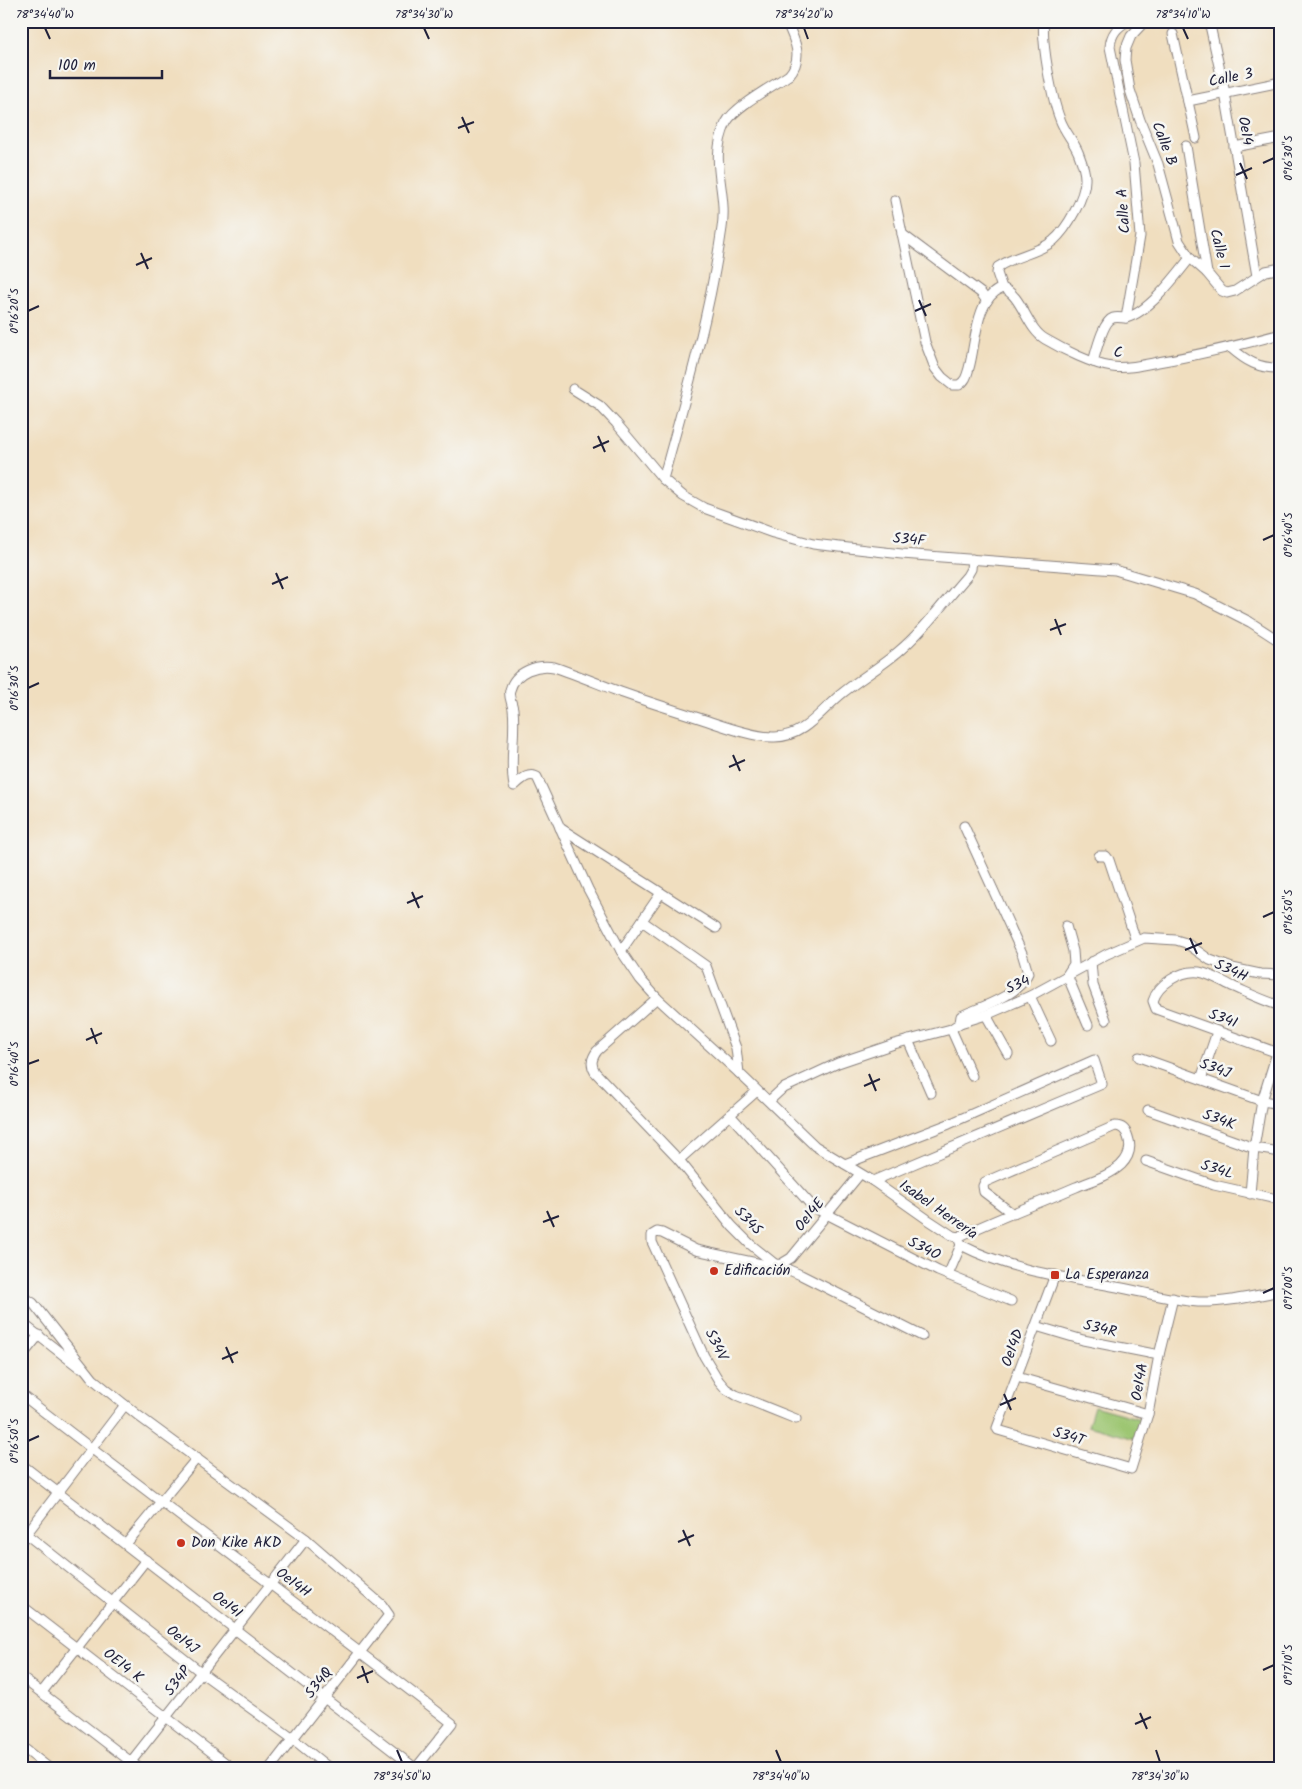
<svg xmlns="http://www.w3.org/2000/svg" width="1302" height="1789" font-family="Kalam,sans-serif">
  <rect width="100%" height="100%" fill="#f6f6f2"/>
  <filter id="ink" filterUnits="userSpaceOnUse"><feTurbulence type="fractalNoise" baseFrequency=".02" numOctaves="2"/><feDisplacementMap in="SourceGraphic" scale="10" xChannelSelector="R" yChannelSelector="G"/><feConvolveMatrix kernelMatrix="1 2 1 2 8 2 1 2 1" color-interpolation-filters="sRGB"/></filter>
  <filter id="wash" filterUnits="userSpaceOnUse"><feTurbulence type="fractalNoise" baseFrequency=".0096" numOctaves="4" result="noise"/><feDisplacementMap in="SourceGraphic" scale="20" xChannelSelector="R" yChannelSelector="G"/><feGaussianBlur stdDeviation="1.12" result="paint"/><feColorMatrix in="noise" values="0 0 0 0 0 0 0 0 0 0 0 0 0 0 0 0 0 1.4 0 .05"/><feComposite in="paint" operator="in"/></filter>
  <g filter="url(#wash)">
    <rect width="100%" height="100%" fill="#f0debf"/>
    <polygon fill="#9dc672" stroke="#607456" points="1094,1406 1140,1419 1135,1439 1088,1426"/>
  </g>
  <g filter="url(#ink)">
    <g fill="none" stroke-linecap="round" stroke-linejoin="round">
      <defs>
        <g id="minor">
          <path d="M1128 21C1117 27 1111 34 1110 47L1134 163 1140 236 1126 318C1149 312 1175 277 1190 258"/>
          <polyline points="1145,21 1131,36 1126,48 1125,60 1130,90 1140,120 1158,164 1179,241 1190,258 1207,273"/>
          <polyline points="1209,21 1225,93 1257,276"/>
          <polyline points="1173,34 1196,138"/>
          <polyline points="1188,101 1281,82"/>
          <polyline points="1186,146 1207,273 1222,291 1227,293 1235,291 1266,271 1281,268"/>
          <polyline points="1234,147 1281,138"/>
          <path d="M895 200 925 342 935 368 942 377 952 385H959C966 381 967 375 969 368 976 344 975 298 1002 288 1022 294 1026 328 1045 339 1062 349 1094 365 1112 367 1127 369 1143 365 1158 362 1199 355 1240 345 1281 334"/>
          <polyline points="902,234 981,293 987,301"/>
          <path d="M1002 288 997 273 998 267C1015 255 1037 254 1053 241 1067 229 1086 196 1085 178 1085 169 1081 160 1078 152 1073 140 1064 131 1060 119 1052 99 1041 42 1044 21"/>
          <path d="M1230 347C1246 361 1259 369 1281 368"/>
          <path d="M1093 362C1096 352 1103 321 1113 318 1117 317 1122 318 1126 318"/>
          <polyline points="573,389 600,406 616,423 663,479 683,496 704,508 773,533 813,544 902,554 1115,570 1195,594 1250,622 1281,642"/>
          <path d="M663 479C686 396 710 313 722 228 728 190 708 162 726 123 734 107 773 86 789 75 804 58 795 40 786 21"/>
          <path d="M972 559 971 569 967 576C944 602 924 630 898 652 879 668 858 680 840 695 820 712 803 737 775 737 756 738 723 726 705 720 675 710 644 701 615 690 594 682 575 674 554 667 538 664 515 671 510 690 508 695 512 703 513 709 516 734 509 761 514 786 521 780 528 772 537 777L588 889 621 951 640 979 657 998 739 1073 815 1146 873 1181 927 1219 953 1236 958 1237 961 1245C1011 1271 1068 1278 1122 1288 1147 1293 1173 1300 1198 1302 1225 1303 1254 1296 1281 1291"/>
          <polyline points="560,828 716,928"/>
          <polyline points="1099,856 1106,856 1109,860 1136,941"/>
          <polyline points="642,921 706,966 736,1048 739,1073"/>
          <polyline points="1066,926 1073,951 1074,964 1067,975 1088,1025"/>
          <polyline points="621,951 661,893"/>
          <polyline points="1091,962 1093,985 1106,1020"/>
          <polyline points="1030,996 1051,1041"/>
          <path d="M657 998 597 1051C592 1058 590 1064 595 1072L679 1160 732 1226 750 1244 775 1264 801 1275 922 1336"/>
          <path d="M1281 1006C1264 1001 1250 994 1234 987 1223 982 1211 974 1199 972 1181 970 1158 984 1153 1001L1156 1009 1281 1054"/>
          <polyline points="986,1015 1008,1054"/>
          <path d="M960 1023 961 1016C981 1007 1020 995 1028 973L1022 953 964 826"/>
          <polyline points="951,1029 972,1076"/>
          <polyline points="908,1040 931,1093"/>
          <polyline points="1139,1057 1262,1101 1281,1104"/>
          <polyline points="1201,1079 1217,1032"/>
          <polyline points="769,1101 782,1089 838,1063 894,1044 951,1029 960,1023 986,1015 1030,996 1107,954 1144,938 1176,940 1186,943 1210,960 1232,968 1260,974 1281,975"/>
          <polyline points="1148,1110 1254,1148 1281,1152"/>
          <polyline points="730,1115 813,1207 938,1271 1011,1301"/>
          <polyline points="679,1160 757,1091"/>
          <polyline points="1146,1161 1214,1185 1281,1200"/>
          <polyline points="845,1164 949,1124 1094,1060 1102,1084 873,1181"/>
          <polyline points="1250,1194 1254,1148 1262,1101 1277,1053"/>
          <path d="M958 1237C996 1219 1037 1204 1076 1187 1091 1181 1109 1176 1121 1165 1129 1157 1132 1148 1128 1137 1126 1130 1122 1126 1115 1126L985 1182 983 1186 984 1192 1013 1214"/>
          <polyline points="948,1275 961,1245"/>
          <polyline points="1055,1275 997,1428 998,1430 1131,1469 1148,1414 1159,1355 1173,1298"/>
          <polyline points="21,1295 33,1303 93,1379 140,1417 306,1539 382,1605 389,1615 270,1768"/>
          <polyline points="21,1322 80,1368"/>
          <polyline points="1036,1326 1083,1340 1159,1355"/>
          <polyline points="21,1357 39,1335"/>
          <polyline points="1017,1377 1148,1414"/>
          <path d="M21 1394C163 1505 309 1612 452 1723L416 1768"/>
          <polyline points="796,1419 736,1395 726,1389 719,1381 704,1356 652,1242 652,1235 657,1232 662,1233 696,1250 766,1265 781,1264 791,1258 860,1174"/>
          <polyline points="21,1464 415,1768"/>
          <polyline points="21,1530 202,1673 293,1739 329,1768"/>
          <polyline points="21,1541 125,1405"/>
          <polyline points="126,1544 197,1458"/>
          <polyline points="21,1605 232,1768"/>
          <polyline points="21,1677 139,1768"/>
          <polyline points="42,1692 146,1560"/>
          <polyline points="21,1746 49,1768"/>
          <polyline points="1079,1767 1091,1768"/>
          <polyline points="126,1768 306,1539"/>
        </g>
      </defs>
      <use href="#minor" stroke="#89807d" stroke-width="11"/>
      <use href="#minor" stroke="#fff" stroke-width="9"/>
    </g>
  </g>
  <path fill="none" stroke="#22223b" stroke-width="2" d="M45 28 50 39M424 28 429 39M804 28 808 39M1183 28 1188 39M462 117 469 133M458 128 474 122M1240 163 1247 179M1263 163 1274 158M1236 175 1252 168M141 253 148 269M136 265 152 258M919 300 926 316M28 311 39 306M915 311 931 304M598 436 605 452M593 448 609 441M1263 540 1274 535M276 573 283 589M272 584 288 577M1055 619 1061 635M1050 630 1066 624M28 688 39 683M733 755 740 771M729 767 745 760M412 892 419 908M407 903 423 896M1263 917 1274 912M1190 938 1197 954M1185 950 1202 943M91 1028 97 1044M86 1040 102 1033M28 1064 39 1060M869 1074 876 1091M864 1086 880 1079M547 1211 554 1227M543 1222 559 1216M1263 1293 1274 1288M226 1347 233 1363M222 1359 238 1352M1004 1394 1011 1410M1000 1405 1016 1398M28 1441 39 1436M683 1530 690 1546M678 1542 694 1535M362 1666 368 1683M1263 1670 1274 1665M357 1678 373 1671M1140 1713 1147 1729M1135 1724 1151 1717M397 1750 402 1762M776 1750 781 1762M1156 1750 1160 1762"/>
  <g fill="#c8321e" stroke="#f6f6f2" stroke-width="2">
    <circle cx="714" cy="1271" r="5"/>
    <rect x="1050" y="1270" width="10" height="10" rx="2.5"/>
    <circle cx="181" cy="1543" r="5"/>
  </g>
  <g text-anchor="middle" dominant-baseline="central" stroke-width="5" stroke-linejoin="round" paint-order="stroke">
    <g font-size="15" fill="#22223b" stroke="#f6f6f2">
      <text transform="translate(1231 78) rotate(-11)">Calle 3</text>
      <text transform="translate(1245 131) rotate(80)">Oe14</text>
      <text transform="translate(1164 144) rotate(69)">Calle B</text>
      <text transform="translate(1124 211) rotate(-94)">Calle A</text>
      <text transform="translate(1219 249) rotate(76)">Calle I</text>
      <text transform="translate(1118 353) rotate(4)">C</text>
      <text transform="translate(909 540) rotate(5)">S34F</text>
      <text transform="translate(1231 971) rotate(24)">S34H</text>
      <text transform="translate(1018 985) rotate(-25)">S34</text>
      <text transform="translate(1223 1019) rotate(20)">S34I</text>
      <text transform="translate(1215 1069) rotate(20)">S34J</text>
      <text transform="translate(1219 1120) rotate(20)">S34K</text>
      <text transform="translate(1217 1170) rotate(18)">S34L</text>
      <text transform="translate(938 1210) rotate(35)">Isabel Herrería</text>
      <text transform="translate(810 1215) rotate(-51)">Oe14E</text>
      <text transform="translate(748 1221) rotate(46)">S34S</text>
      <text transform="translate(924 1249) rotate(27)">S34O</text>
      <text transform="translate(1100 1329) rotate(13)">S34R</text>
      <text transform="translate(716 1345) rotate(63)">S34V</text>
      <text transform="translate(1013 1348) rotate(-70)">Oe14D</text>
      <text transform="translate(1140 1382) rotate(-80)">Oe14A</text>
      <text transform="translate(1069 1437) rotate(17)">S34T</text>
      <text transform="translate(293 1583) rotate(37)">Oe14H</text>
      <text transform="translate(227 1605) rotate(38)">Oe14I</text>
      <text transform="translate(182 1640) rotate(38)">Oe14J</text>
      <text transform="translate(123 1666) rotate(38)">OE14 K</text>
      <text transform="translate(178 1681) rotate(-52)">S34P</text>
      <text transform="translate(319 1683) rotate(-52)">S34Q</text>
    </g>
    <g font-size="15" fill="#22223b" stroke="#f6f6f2" text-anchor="start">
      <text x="724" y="1271">Edificación</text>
      <text x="1065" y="1275">La Esperanza</text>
      <text x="191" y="1543">Don Kike AKD</text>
    </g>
  </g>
  <rect width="1302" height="1789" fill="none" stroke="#f6f6f2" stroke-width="55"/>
  <path d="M50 70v8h112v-8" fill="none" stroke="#22223b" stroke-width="2.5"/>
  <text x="58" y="70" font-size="15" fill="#22223b" stroke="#f6f6f2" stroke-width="4" paint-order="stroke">100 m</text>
  <rect x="28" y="28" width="1246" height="1734" fill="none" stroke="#22223b" stroke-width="2"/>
  <g font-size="12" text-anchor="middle" fill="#22223b">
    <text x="45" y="18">78°34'40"W</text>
    <text x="424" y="18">78°34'30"W</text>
    <text x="804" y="18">78°34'20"W</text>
    <text x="1183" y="18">78°34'10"W</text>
    <text transform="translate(1288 158) rotate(-90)" y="4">0°16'30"S</text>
    <text transform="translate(14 311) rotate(-90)" y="4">0°16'20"S</text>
    <text transform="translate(1288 535) rotate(-90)" y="4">0°16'40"S</text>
    <text transform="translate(14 688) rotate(-90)" y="4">0°16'30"S</text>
    <text transform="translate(1288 912) rotate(-90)" y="4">0°16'50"S</text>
    <text transform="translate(14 1064) rotate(-90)" y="4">0°16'40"S</text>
    <text transform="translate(1288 1288) rotate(-90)" y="4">0°17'00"S</text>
    <text transform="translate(14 1441) rotate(-90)" y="4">0°16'50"S</text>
    <text transform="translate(1288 1665) rotate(-90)" y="4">0°17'10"S</text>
    <text x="402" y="1780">78°34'50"W</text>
    <text x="781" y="1780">78°34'40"W</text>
    <text x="1160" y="1780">78°34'30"W</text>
  </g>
</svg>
